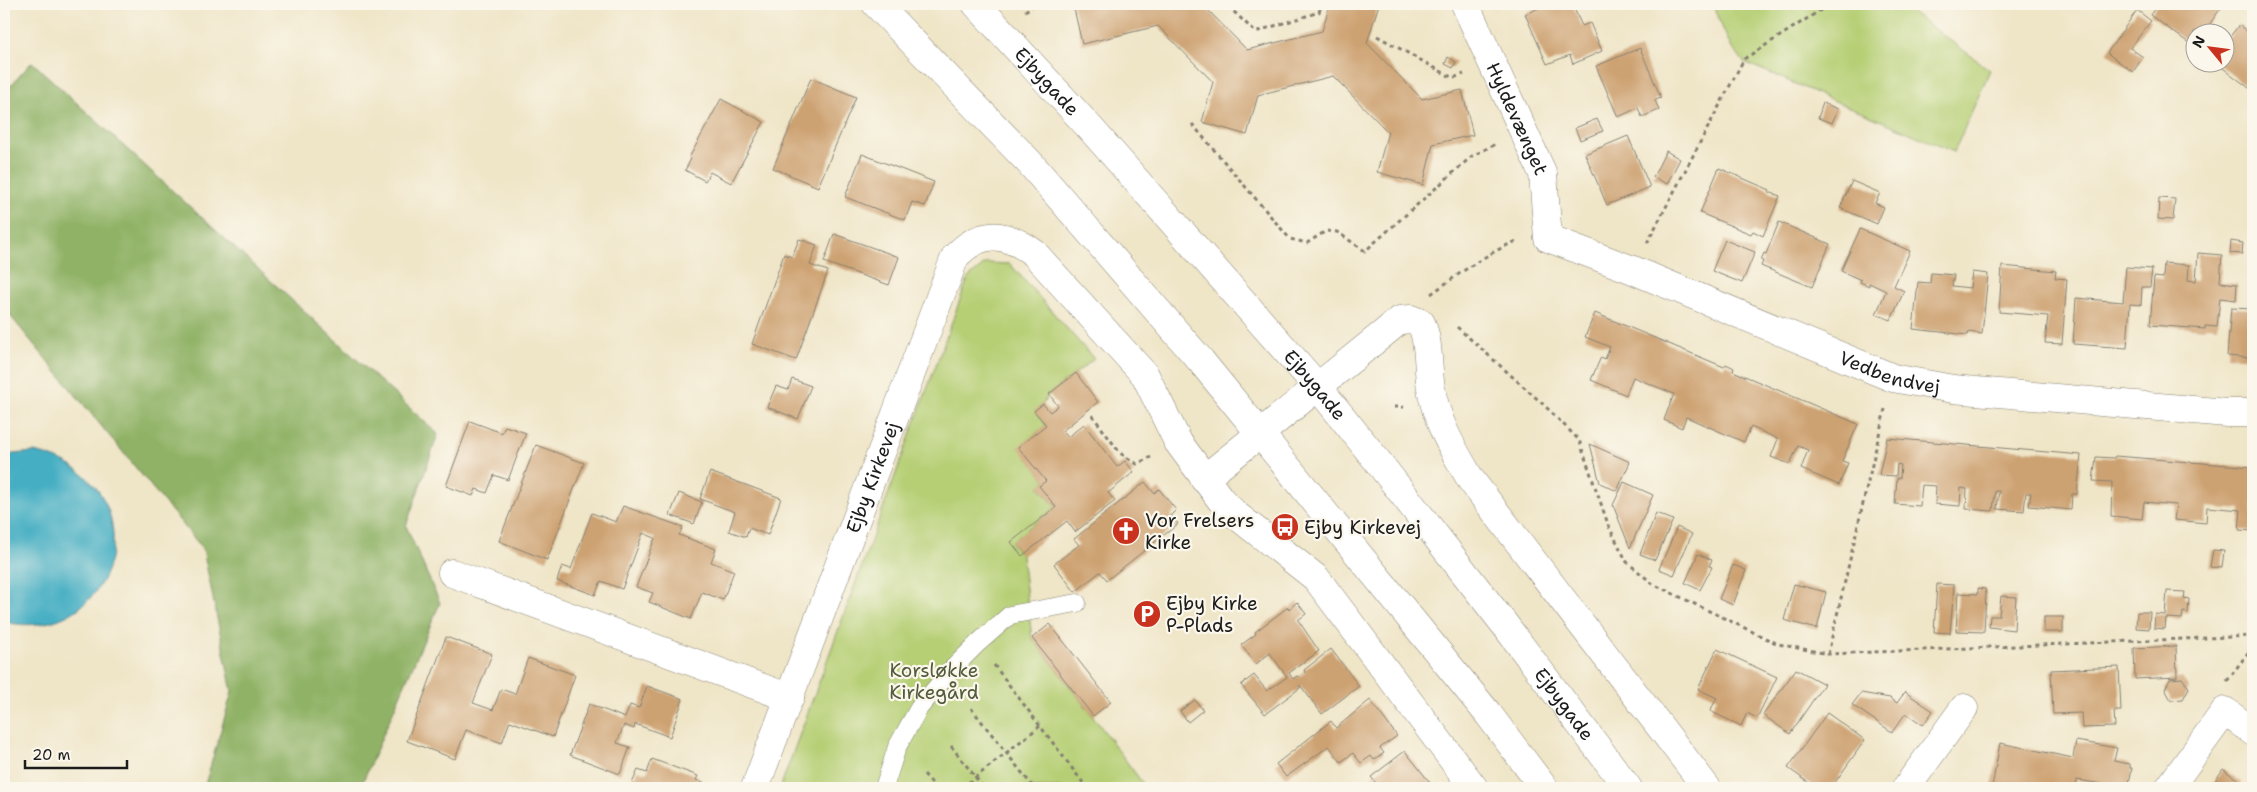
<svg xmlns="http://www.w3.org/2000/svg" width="2257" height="792" font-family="'Shantell Sans',sans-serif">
  <rect width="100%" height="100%" fill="#fbf7ec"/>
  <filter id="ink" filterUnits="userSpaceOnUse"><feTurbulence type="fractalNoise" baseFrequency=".02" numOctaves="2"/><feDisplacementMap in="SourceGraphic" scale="10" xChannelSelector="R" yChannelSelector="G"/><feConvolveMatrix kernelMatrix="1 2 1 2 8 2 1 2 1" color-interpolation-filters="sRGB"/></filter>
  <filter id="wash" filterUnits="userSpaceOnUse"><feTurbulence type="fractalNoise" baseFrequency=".0096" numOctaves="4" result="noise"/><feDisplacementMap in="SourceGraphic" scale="20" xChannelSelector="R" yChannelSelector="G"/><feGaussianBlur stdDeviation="1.12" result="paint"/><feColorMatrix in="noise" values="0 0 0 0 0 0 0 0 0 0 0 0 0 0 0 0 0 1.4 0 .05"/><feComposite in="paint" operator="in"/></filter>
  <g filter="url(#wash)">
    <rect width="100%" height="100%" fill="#efe5c7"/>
    <g fill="#b6cf74" stroke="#697648">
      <polygon points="1712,4 1901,4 1990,70 1954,152 1744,62 1731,47"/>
      <polygon points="986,263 1010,264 1094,359 1049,394 1043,404 1035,411 1046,425 1019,447 1046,481 1039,487 1056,507 1011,542 1022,556 1032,638 1093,716 1146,788 780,788 968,278"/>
    </g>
    <polygon fill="#90b266" stroke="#566741" points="32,62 438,434 406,526 440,603 360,788 204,788 232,692 203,549 12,318 4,301 4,93"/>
    <path fill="#44aec3" stroke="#306570" d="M34 452C163 479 121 648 4 622V456L13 454Z"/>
    <g id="blocks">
      <g fill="#cda272">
        <polygon points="1073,4 1202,4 1247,50 1322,31 1330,4 1379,4 1367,43 1422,99 1462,90 1473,135 1433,144 1423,185 1377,172 1388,132 1333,76 1258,95 1247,135 1202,122 1213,82 1158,26 1082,44"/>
        <polygon points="1548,4 1572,4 1582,26 1590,23 1602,51 1573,64 1570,55 1547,64 1525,14"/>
        <polygon points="2158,4 2215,4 2221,8 2204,32 2194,32 2193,46 2150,15"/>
        <polygon points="2137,10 2151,21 2130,48 2143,57 2133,72 2107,53"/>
        <polygon points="2239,25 2253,36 2253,91 2215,62 2224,62 2224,44"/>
        <polygon points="1640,48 1661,98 1655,100 1659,110 1642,117 1638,108 1618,117 1596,66"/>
        <polygon points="1448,57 1456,62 1453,68 1445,64"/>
        <polygon points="811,78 856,97 818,187 773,168"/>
        <polygon points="721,99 764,122 731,183 710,172 705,181 685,170 691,159 689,158"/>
        <polygon points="1823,103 1838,109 1832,123 1818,118"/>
        <polygon points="1597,119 1603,131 1580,140 1575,128"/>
        <polygon points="1628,136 1650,187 1607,205 1585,154"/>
        <polygon points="1666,151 1680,159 1667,184 1653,177"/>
        <polygon points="862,154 934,182 925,206 912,202 905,220 845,197"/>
        <polygon points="1719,168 1770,190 1769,192 1780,196 1763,236 1753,231 1751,234 1700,213"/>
        <polygon points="1852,181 1880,193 1875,203 1884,207 1877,224 1840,208"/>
        <polygon points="2159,198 2175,199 2173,220 2158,219"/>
        <polygon points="1779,222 1830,244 1812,287 1761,266 1763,261 1761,260 1764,253 1766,254"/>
        <polygon points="1860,229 1910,251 1894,286 1904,291 1891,320 1876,314 1886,291 1869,283 1869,286 1860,282 1861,280 1841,271"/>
        <polygon points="834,234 899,257 889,285 824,262"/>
        <polygon points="799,239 817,245 810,265 828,271 796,360 752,344 784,254 792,257"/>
        <polygon points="1725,240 1755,252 1742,283 1712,271"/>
        <polygon points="2231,241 2243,243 2242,254 2230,253"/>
        <polygon points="2198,253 2222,255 2220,282 2237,284 2236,300 2220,298 2217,327 2205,326 2205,329 2150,325 2154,277 2163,278 2164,263 2189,265 2188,280 2196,281"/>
        <polygon points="2002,266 2056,271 2055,278 2067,279 2062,344 2045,343 2048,316 1999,312"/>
        <polygon points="2126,267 2152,269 2150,287 2142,287 2141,305 2130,304 2127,348 2073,344 2076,298 2123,302"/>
        <polygon points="1972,272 1988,274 1982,334 1969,332 1968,335 1913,329 1918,282 1930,283 1931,273 1954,275 1952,286 1970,288"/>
        <polygon points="2231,308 2253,309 2253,358 2227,356"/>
        <polygon points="1595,313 1724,367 1726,364 1734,368 1733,371 1858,424 1842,461 1848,463 1839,485 1801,469 1808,450 1798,446 1790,464 1771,457 1778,439 1751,427 1744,442 1686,417 1682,428 1664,420 1674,394 1633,377 1626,395 1591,380 1601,357 1605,359 1610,347 1585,337"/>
        <polygon points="1076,373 1098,402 1062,431 1068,437 1084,424 1117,467 1125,461 1134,472 1108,493 1115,501 1075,532 1067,521 1022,556 1011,542 1056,507 1039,486 1046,481 1018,447 1046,425 1034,411 1043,404 1050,412 1058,406 1049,394"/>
        <polygon points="792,379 811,386 798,419 767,407 776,386 788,390"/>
        <polygon points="470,421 502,433 505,426 526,433 508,480 494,475 487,493 476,489 473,496 446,486"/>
        <polygon points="1887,438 2081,455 2077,494 2072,494 2071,510 2029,506 2031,493 2026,493 2024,511 1997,509 1999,491 1995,491 1993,511 1966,509 1967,489 1961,488 1960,506 1935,504 1936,486 1922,485 1920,506 1895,504 1897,478 1900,478 1901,465 1897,464 1896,476 1879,475"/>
        <polygon points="1590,444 1630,462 1617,491 1600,483"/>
        <polygon points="536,445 584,463 547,560 499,541"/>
        <polygon points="2115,456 2253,467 2253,531 2239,530 2241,510 2207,507 2206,523 2174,520 2176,505 2144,502 2142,519 2111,516 2112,482 2093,481 2096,457 2114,458"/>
        <polygon points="710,472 781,498 768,535 749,528 746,537 729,531 735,512 700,499"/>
        <polygon points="1145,482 1154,493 1159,489 1176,510 1171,515 1178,524 1107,580 1100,572 1075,592 1054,564 1079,545 1074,539"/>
        <polygon points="1624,482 1653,495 1630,548 1613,505"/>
        <polygon points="679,493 702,502 694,524 670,515"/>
        <polygon points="623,506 683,527 679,535 716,549 711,562 734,571 723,600 702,592 691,619 649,602 653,593 636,587 655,538 643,533 622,589 601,581 595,595 557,581 562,566 571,569 592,513 616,522"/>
        <polygon points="1656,513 1673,520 1655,560 1640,554"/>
        <polygon points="1677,527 1692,534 1674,575 1659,569"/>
        <polygon points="2213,550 2224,551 2222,568 2210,567"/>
        <polygon points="1698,554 1712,560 1709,566 1712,567 1700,590 1685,583"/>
        <polygon points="1733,565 1746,570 1733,605 1719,599"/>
        <polygon points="1794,584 1826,592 1817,629 1784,620"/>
        <polygon points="1937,584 1954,585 1950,633 1934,632"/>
        <polygon points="1978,588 1985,589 1986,594 1984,632 1956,631 1958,593 1978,594"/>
        <polygon points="2167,591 2185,592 2184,598 2189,599 2188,613 2183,612 2182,619 2166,618 2165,629 2154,628 2155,614 2165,615"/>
        <polygon points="2001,596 2016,597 2014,630 1989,627 1990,616 1999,616"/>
        <polygon points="1297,602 1306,614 1298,620 1319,651 1289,673 1293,679 1297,676 1299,677 1305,672 1304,670 1331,649 1359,686 1322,714 1300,685 1300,688 1265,714 1241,685 1254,675 1267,691 1287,677 1270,653 1256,664 1241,645 1256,634 1255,632 1288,607 1289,609"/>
        <polygon points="2137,612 2150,612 2149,629 2136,628"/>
        <rect x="2044" y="617" width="19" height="15"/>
        <polygon points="1050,624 1111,702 1093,716 1032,638"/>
        <polygon points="446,637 492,654 473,703 493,710 501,689 515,694 528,658 575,675 553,737 510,721 502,743 466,730 455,759 407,741"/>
        <polygon points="2176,646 2177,677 2135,679 2134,648"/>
        <polygon points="1717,649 1777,677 1757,718 1747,713 1741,726 1710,711 1717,698 1698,689"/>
        <polygon points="2119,667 2121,711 2114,711 2115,727 2082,728 2081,713 2053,714 2051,670"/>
        <polygon points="1796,669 1824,684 1790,734 1763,715"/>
        <polygon points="2182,678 2189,688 2183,699 2171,700 2165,689 2170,679"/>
        <polygon points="647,686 683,699 670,737 635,724 634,729 624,725 617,743 630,747 620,774 570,755 589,704 625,718 630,705 639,708"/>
        <polygon points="1905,692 1933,711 1923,725 1906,713 1892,732 1852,705 1861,693 1890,698 1897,703"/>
        <polygon points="1195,700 1203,710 1188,722 1180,711"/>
        <polygon points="1370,700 1397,736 1380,748 1384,753 1374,760 1371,756 1361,763 1353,753 1341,762 1329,746 1286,777 1276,764 1331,721 1336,728"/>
        <polygon points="1827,713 1865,740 1831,788 1816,788 1788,768"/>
        <polygon points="2076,741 2117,748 2114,761 2130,764 2130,768 2132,768 2128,788 2077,780 2076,788 1992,787 2000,743 2073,758"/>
        <polygon points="1405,751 1432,785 1428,788 1380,788 1371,777"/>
        <polygon points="652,759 698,776 696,780 711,786 710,788 630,788 638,770 647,773"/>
        <polygon points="2223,769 2241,782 2237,788 2218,788 2213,784"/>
      </g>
    </g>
  </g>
  <g filter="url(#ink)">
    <use href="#blocks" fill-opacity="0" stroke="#868072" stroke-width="1"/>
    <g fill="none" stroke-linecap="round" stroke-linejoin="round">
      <defs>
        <polyline id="service" points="884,788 897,747 919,708 952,669 978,643 1010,615 1077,603"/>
        <g id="minor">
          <path id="s1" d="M1465 4 1543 174 1548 238 1633 270 1893 378 1953 389 2227 413H2253"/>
          <path d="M1204 479 1400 320 1411 319 1421 323C1430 343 1427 366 1431 388 1437 424 1453 449 1471 480L1707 788"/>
          <polyline points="452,573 790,698"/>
          <path id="s2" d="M755 788 955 257C981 229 1005 232 1034 253L1145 375 1178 442 1221 500 1236 515 1316 578 1474 788"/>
          <polyline points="1906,788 1964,708"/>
          <polyline points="2169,788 2225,711 2253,732"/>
        </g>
        <g id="secondary">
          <polyline points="876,4 1029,162 1201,361 1489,715 1544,788"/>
          <path id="s3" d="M976 4 1091 129 1318 387 1379 463 1505 625 1628 788"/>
        </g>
      </defs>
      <use href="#service" stroke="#868072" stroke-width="19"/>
      <use href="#minor" stroke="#868072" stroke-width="29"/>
      <use href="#secondary" stroke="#868072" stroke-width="29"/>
      <g stroke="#868072" stroke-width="3" stroke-dasharray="4 4" stroke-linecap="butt">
        <polyline points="1228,6 1255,32 1319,12 1322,4"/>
        <polyline points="1025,11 1036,4"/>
        <polyline points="1377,36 1453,78 1464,74"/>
        <polyline points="1192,124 1290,239 1307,243 1326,231 1337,232 1365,251 1472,156 1496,144"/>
        <polyline points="1647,243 1744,59 1830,4"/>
        <path d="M1431 294C1459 274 1485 254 1517 241"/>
        <polyline points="1457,327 1544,405 1579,440 1609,527 1627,562 1653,584 1778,644 1828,654 2253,636"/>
        <polyline points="1394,407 1404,407"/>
        <polyline points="1092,415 1120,453 1137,464 1151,457"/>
        <polyline points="1828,654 1885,409"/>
        <polyline points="994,665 1087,788"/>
        <polyline points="2227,681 2253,646"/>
        <polyline points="971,708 1034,788"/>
        <polyline points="951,746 984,788"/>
        <polyline points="924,774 936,788"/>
        <polyline points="962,788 1040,726"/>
      </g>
      <use href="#service" stroke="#fff" stroke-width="18"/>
      <use href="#minor" stroke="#fff" stroke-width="28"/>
      <use href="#secondary" stroke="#fff" stroke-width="28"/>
    </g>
  </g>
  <defs>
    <symbol id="bus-disc" viewBox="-11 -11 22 22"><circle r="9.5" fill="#c8321e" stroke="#fbf7ec"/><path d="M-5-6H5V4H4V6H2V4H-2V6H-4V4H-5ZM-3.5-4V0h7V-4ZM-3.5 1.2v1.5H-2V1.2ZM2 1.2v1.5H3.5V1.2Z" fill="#fff"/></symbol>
    <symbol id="church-disc" viewBox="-11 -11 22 22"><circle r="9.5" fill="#c8321e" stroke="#fbf7ec"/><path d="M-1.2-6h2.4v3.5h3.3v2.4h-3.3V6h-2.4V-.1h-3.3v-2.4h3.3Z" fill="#fff"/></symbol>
    <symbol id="parking-disc" viewBox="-11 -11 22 22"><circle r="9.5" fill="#c8321e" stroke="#fbf7ec"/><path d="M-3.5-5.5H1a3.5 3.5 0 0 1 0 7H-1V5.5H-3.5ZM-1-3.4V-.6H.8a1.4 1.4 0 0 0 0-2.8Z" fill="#fff"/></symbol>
  </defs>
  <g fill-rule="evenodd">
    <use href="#bus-disc" x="1269" y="511" width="32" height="32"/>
    <use href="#church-disc" x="1110" y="515" width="32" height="32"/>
    <use href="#parking-disc" x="1131" y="598" width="32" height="32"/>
  </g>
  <g text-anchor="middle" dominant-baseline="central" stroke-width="4.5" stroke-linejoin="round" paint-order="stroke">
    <g font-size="19" fill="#1c1c1c" stroke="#fbf7ec">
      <text stroke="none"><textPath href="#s3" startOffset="105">Ejbygade</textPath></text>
      <text stroke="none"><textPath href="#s1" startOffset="126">Hyldevænget</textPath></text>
      <text stroke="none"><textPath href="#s1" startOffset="619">Vedbendvej</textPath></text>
      <text stroke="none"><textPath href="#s3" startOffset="510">Ejbygade</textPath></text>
      <text stroke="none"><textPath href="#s2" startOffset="332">Ejby Kirkevej</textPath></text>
      <text stroke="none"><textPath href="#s3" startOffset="915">Ejbygade</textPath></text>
    </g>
    <g font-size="19" fill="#1c1c1c" stroke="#fbf7ec" text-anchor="start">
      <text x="1145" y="520">Vor Frelsers<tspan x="1145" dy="22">Kirke</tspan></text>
      <text x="1304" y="527">Ejby Kirkevej</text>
      <text x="1166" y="603">Ejby Kirke<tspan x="1166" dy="22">P-Plads</tspan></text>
    </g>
    <g font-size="19" fill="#525b3b" stroke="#fbf7ec">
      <text x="934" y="670">Korsløkke<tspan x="934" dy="22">Kirkegård</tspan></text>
    </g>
  </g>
  <rect width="2257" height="792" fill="none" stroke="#fbf7ec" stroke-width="20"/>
  <g transform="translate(2210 48) rotate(299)"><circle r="24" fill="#fbf7ec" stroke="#a29f99"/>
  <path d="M0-4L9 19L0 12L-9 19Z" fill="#c8321e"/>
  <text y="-8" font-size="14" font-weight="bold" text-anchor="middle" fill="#1c1c1c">N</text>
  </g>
  <path d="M25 760v8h102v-8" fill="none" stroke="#1c1c1c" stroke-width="2.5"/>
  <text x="32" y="760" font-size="15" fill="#1c1c1c" stroke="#fbf7ec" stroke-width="4" paint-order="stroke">20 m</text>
</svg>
